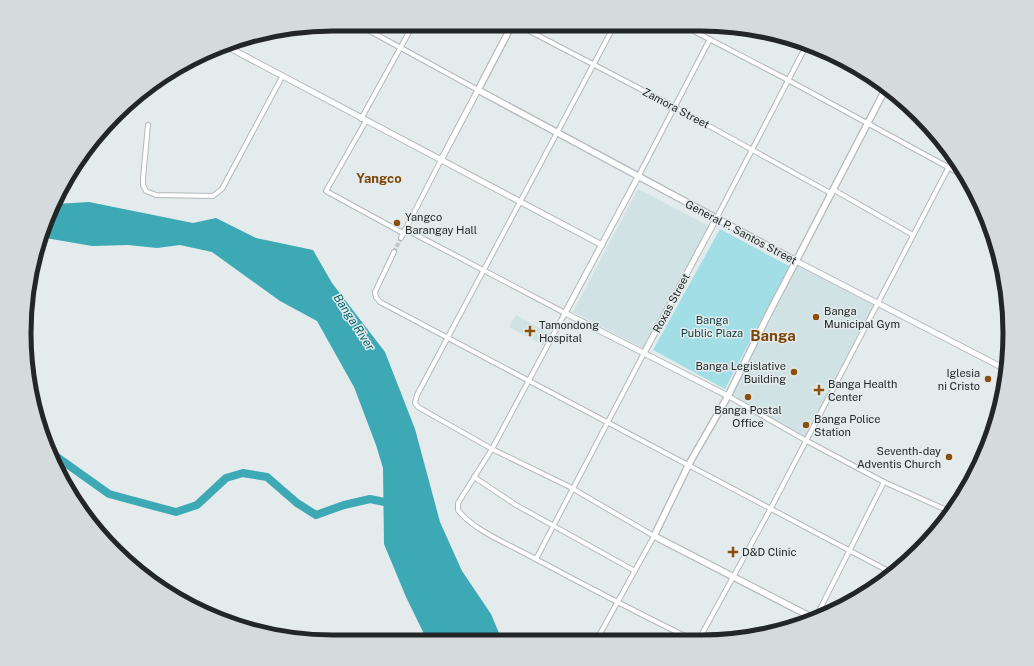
<svg xmlns="http://www.w3.org/2000/svg" width="1034" height="666" font-family="'Public Sans',sans-serif">
  <rect width="100%" height="100%" fill="#e4ebec"/>
  <g fill="#d1e2e4">
    <polygon points="638,189 709,226 643,348 573,312"/>
    <polygon points="798,266 875,304 805,437 731,398"/>
    <polygon points="516,315 551,334 545,346 509,327"/>
  </g>
  <polygon fill="#a2dee6" points="720,229 789,266 725,389 653,350"/>
  <polygon fill="#3da9b5" points="89,202 193,223 216,218 256,238 313,250 332,283 385,352 415,429 440,522 462,571 491,614 502,640 427,640 406,597 384,544 383,468 376,445 354,387 317,321 280,301 212,252 180,245 157,248 128,245 92,246 40,237 56,204"/>
  <g fill="none" stroke-linecap="round" stroke-linejoin="round">
    <polyline stroke="#3da9b5" stroke-width="8" points="50,450 57,457 109,494 176,512 197,505 226,478 243,473 267,477 297,503 316,515 344,505 370,499 394,504"/>
    <polyline stroke="#bdc4c4" stroke-width="4" stroke-dasharray="4 2" stroke-linecap="butt" points="394,252 401,238"/>
    <defs>
      <g id="minor">
        <polyline points="357,24 478,90"/>
        <polyline points="518,25 673,106 832,194"/>
        <polyline points="684,26 788,80 966,177"/>
        <polyline points="361,119 413,25"/>
        <polyline points="366,121 326,191 403,233"/>
        <polyline points="148,125 143,178 143,185 146,191 156,195 213,196 222,189 282,77"/>
        <polyline points="638,177 710,39"/>
        <polyline points="834,190 913,235"/>
        <polyline points="716,219 806,46"/>
        <path d="M405 229 565 313 492 449 458 503V510C473 530 508 544 530 556 584 585 640 614 695 641"/>
        <polyline points="401,238 441,160"/>
        <polyline points="394,252 375,292 376,297 380,302 894,574"/>
        <polyline points="728,396 805,440 884,482 951,512"/>
        <polyline points="474,477 516,505 635,571"/>
        <polyline points="536,559 644,353"/>
        <polyline points="815,619 884,482"/>
        <polyline points="596,641 654,536 570,487 492,449 418,407 415,403 417,395 614,26"/>
        <polyline points="698,641 771,508 954,157"/>
      </g>
      <g id="tertiary">
        <polyline points="224,45 602,245"/>
        <polyline points="441,160 478,90"/>
        <polyline points="638,177 565,313 728,396"/>
        <polyline points="796,261 1007,370"/>
        <polyline points="644,353 716,219"/>
      </g>
      <g id="secondary">
        <polyline points="512,25 478,90 796,261"/>
        <polyline points="815,619 654,536 689,464 728,396 768,315 886,88"/>
      </g>
    </defs>
    <use href="#minor" stroke="#b3b9ba" stroke-width="6"/>
    <use href="#tertiary" stroke="#b3b9ba" stroke-width="7"/>
    <use href="#secondary" stroke="#b3b9ba" stroke-width="8"/>
    <use href="#minor" stroke="#fff" stroke-width="4"/>
    <use href="#tertiary" stroke="#fff" stroke-width="5"/>
    <use href="#secondary" stroke="#fff" stroke-width="5.5"/>
  </g>
  <g fill="#8b4f0c" stroke="#e4ebec" stroke-width="1.5">
    <circle cx="397" cy="223" r="4"/>
    <circle cx="816" cy="317" r="4"/>
    <path d="M528 325h4v4h4v4h-4v4h-4v-4h-4v-4h4z"/>
    <circle cx="794" cy="372" r="4"/>
    <circle cx="988" cy="379" r="4"/>
    <path d="M817 384h4v4h4v4h-4v4h-4v-4h-4v-4h4z"/>
    <circle cx="748" cy="397" r="4"/>
    <circle cx="806" cy="425" r="4"/>
    <circle cx="949" cy="457" r="4"/>
    <path d="M731 546h4v4h4v4h-4v4h-4v-4h-4v-4h4z"/>
  </g>
  <g text-anchor="middle" dominant-baseline="central" stroke-width="3" stroke-linejoin="round" paint-order="stroke">
    <g font-size="11" fill="#232626" stroke="#e4ebec">
      <text transform="translate(676 108) rotate(28)">Zamora Street</text>
      <text transform="translate(741 232) rotate(28)">General P. Santos Street</text>
      <text transform="translate(671 303) rotate(-62)">Roxas Street</text>
    </g>
    <g font-size="11" fill="#232626" stroke="#e4ebec" text-anchor="start">
      <text x="405" y="217">Yangco<tspan x="405" dy="13">Barangay Hall</tspan></text>
      <text x="824" y="311">Banga<tspan x="824" dy="13">Municipal Gym</tspan></text>
      <text x="539" y="325">Tamondong<tspan x="539" dy="13">Hospital</tspan></text>
      <text x="786" y="366" text-anchor="end">Banga Legislative<tspan x="786" dy="13">Building</tspan></text>
      <text x="980" y="373" text-anchor="end">Iglesia<tspan x="980" dy="13">ni Cristo</tspan></text>
      <text x="828" y="384">Banga Health<tspan x="828" dy="13">Center</tspan></text>
      <text x="748" y="410" text-anchor="middle">Banga Postal<tspan x="748" dy="13">Office</tspan></text>
      <text x="814" y="419">Banga Police<tspan x="814" dy="13">Station</tspan></text>
      <text x="941" y="451" text-anchor="end">Seventh-day<tspan x="941" dy="13">Adventis Church</tspan></text>
      <text x="742" y="552">D&amp;D Clinic</text>
    </g>
    <g font-size="11" fill="#093c41" stroke="#e4ebec">
      <text x="712" y="320">Banga<tspan x="712" dy="13">Public Plaza</tspan></text>
    </g>
    <g font-size="12" font-style="italic" fill="#07636c" stroke="#e4ebec">
      <text transform="translate(354 322) rotate(57)">Banga River</text>
    </g>
    <g font-size="13" font-weight="bold" fill="#7b4508" stroke="#e4ebec">
      <text x="379" y="178">Yangco</text>
    </g>
    <g font-size="15" font-weight="bold" fill="#7b4508" stroke="#e4ebec">
      <text x="773" y="335">Banga</text>
    </g>
  </g>
  <path d="M0 0H1034V666H0ZM333 31H701A302 302 0 0 1 1003 333V333A302 302 0 0 1 701 635H333A302 302 0 0 1 31 333V333A302 302 0 0 1 333 31Z" fill="#d5dbdc" fill-rule="evenodd"/>
  <path fill="none" stroke="#232626" stroke-width="5" d="M333 31H701A302 302 0 0 1 1003 333V333A302 302 0 0 1 701 635H333A302 302 0 0 1 31 333V333A302 302 0 0 1 333 31Z"/>
</svg>
